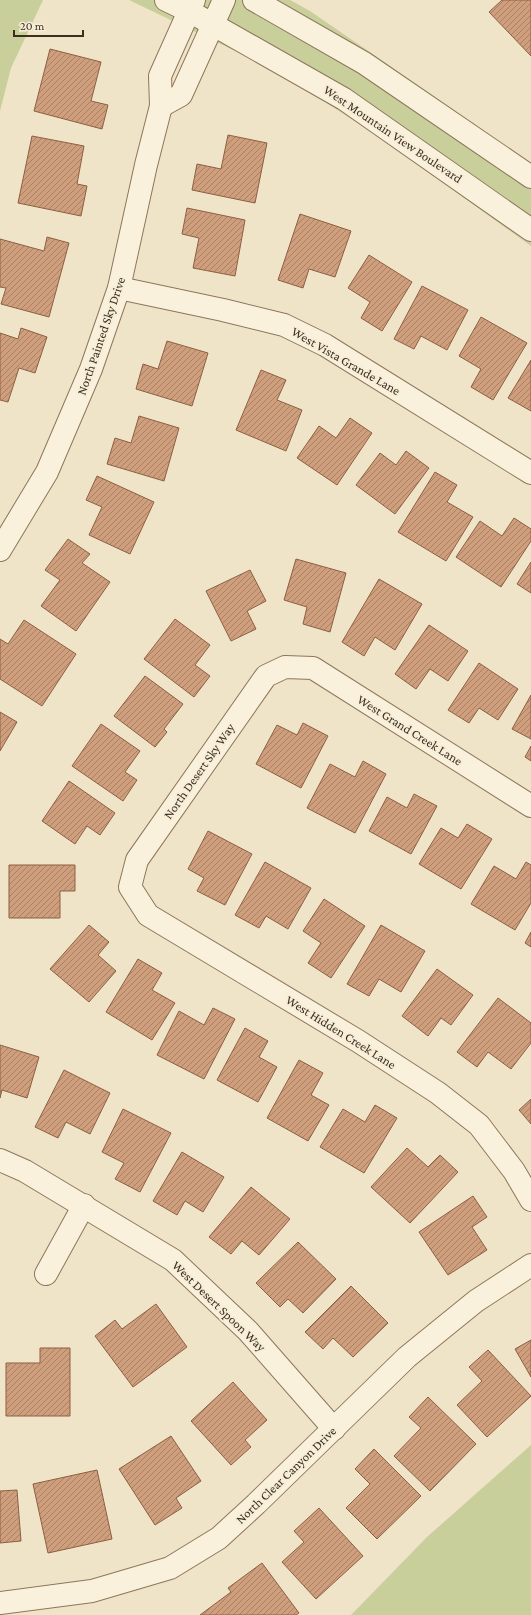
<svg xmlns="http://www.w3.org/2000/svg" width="531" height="1615" font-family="'Crimson Pro',serif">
  <defs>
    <pattern id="building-hatch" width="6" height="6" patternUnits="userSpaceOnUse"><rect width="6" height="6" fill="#cf9f7d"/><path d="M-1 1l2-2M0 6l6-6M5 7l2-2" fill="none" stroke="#a98266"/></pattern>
  </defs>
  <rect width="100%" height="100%" fill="#f0e4c8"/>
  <g fill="#c9cf9b">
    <polygon points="0,0 43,0 11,68 0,111"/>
    <polygon points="129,0 290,0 310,11 531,163 531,246 381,138 275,70"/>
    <polygon points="531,1445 531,1615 351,1615 427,1537"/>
  </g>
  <g fill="url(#building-hatch)" stroke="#8d5f41">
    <polygon points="502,0 531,0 531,56 489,12"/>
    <polygon points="50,49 101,62 91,101 108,105 102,129 34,111"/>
    <polygon points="228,135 267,143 255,203 192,190 197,164 221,169"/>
    <polygon points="32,136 84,146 77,184 87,186 81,216 18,203"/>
    <polygon points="187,208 245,220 235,276 193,268 199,238 182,234"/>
    <polygon points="300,214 351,231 335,277 309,269 303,288 278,280"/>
    <polygon points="47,237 69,243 49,317 1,304 6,288 0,287 0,239 44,251"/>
    <polygon points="369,255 412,282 382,331 361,318 370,302 348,288"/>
    <polygon points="422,286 468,310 447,350 421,336 414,349 394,339"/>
    <polygon points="481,317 527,343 493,400 471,387 481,369 459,356"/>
    <polygon points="21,328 47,337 35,373 19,368 8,402 0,400 0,333 18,339"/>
    <polygon points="167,341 208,353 192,406 136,389 143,364 158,369"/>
    <polygon points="531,360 531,411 508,398"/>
    <polygon points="261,370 286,380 277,400 302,410 286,451 236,430"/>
    <polygon points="139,416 179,428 164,481 107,464 115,438 131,443"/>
    <polygon points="350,418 372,433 337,485 297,458 319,426 336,438"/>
    <polygon points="406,451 429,468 395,514 356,485 380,453 396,465"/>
    <polygon points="435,472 457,485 447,502 473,517 446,561 398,532"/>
    <polygon points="97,476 154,502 130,554 89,535 102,507 86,500"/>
    <polygon points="514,518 531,529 531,541 501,587 456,557 480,521 502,536"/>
    <polygon points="68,539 90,554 82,563 110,582 76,631 41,606 60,580 45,570"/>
    <polygon points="296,559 346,573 330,632 303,624 307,607 284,600"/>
    <polygon points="531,562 531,593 517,584"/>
    <polygon points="250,570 266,601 247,611 256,629 231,641 206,591"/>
    <polygon points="379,579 422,604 395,650 375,637 364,656 342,642"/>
    <polygon points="175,619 210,645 195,665 210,676 194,697 144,659"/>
    <polygon points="24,620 76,654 42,706 0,679 0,639 8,644"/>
    <polygon points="429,625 468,651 448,681 430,669 416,689 395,674"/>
    <polygon points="479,663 518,689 498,720 479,708 469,723 448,710"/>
    <polygon points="145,676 183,704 164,729 167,732 155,747 114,716"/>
    <polygon points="531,695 531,739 512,729"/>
    <polygon points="0,712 17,722 0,751"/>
    <polygon points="303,723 328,736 301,788 256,764 277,725 297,735"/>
    <polygon points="101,724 140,751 125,772 137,780 123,801 72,766"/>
    <polygon points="531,746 531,761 525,757"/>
    <polygon points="363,761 386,774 355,833 307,808 330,764 355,777"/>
    <polygon points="69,781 115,813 100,835 87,826 75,844 42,821"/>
    <polygon points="414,794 437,806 411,854 369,831 387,797 407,808"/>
    <polygon points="467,824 492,839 461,889 419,864 441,828 458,838"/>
    <polygon points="208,831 252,854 225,905 197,891 204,878 188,869"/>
    <polygon points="265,862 311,888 288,929 266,916 259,928 235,915"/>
    <polygon points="526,862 531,865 531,903 515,930 471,904 494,866 516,879"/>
    <polygon points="9,865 75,865 75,891 60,891 60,918 9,918"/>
    <polygon points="324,899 365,926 331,978 308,963 321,943 303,931"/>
    <polygon points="89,925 109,942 98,955 116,971 89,1002 50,969"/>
    <polygon points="381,925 425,951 401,992 379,979 369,996 347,984"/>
    <polygon points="531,932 531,947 525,943"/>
    <polygon points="138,959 162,973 152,990 175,1003 152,1040 106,1012"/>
    <polygon points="437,969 473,995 451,1025 441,1018 428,1036 402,1016"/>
    <polygon points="498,998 531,1023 531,1043 511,1069 488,1052 477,1067 457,1052"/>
    <polygon points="213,1008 235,1019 204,1079 157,1055 179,1011 204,1025"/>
    <polygon points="245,1028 268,1041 259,1057 277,1067 258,1102 217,1080"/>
    <polygon points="0,1045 39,1057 27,1098 2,1090 0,1098"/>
    <polygon points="299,1060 323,1073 311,1095 329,1105 308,1141 267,1118"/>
    <polygon points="64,1070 110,1093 90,1134 66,1122 58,1138 35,1127"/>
    <polygon points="531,1099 531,1124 519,1110"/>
    <polygon points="375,1105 397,1118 364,1173 320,1147 343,1109 365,1122"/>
    <polygon points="123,1109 171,1133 140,1192 115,1179 124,1163 102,1152"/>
    <polygon points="407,1148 428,1167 440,1155 458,1172 410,1223 371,1187"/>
    <polygon points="182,1152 224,1177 203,1212 185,1201 177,1215 153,1201"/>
    <polygon points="251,1187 290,1219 259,1255 242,1241 231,1254 209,1237"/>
    <polygon points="473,1196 487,1217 472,1227 487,1250 448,1275 419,1232"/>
    <polygon points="298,1242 336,1279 303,1313 288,1299 280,1307 256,1283"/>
    <polygon points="351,1286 388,1323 353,1357 333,1338 323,1349 305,1332"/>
    <polygon points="156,1304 187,1347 133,1387 95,1336 115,1320 122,1329"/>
    <polygon points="531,1340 531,1377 515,1349"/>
    <polygon points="40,1348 70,1348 70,1416 6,1416 6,1363 40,1363"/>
    <polygon points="488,1350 531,1396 487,1437 457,1405 482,1381 469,1367"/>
    <polygon points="233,1382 267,1420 245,1440 251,1447 231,1465 191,1421"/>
    <polygon points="428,1397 476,1444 430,1491 394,1456 421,1428 409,1417"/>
    <polygon points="171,1436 201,1481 176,1498 182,1508 155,1525 119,1469"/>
    <polygon points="374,1449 421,1496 377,1539 346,1508 370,1484 355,1469"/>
    <polygon points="97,1470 112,1539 48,1553 33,1484"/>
    <polygon points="17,1490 21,1541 0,1543 0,1491"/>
    <polygon points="319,1508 363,1556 316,1599 282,1562 304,1542 294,1531"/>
    <polygon points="262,1563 299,1613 296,1615 200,1615 231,1592 228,1588"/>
  </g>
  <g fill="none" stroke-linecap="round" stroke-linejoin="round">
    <defs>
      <g id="minor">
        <polyline points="166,0 189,11 344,99 531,230"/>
        <polyline points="254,0 364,63 531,177"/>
        <polyline points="161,106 181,95 224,0"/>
        <polyline points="119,288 223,310 284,325 325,345 531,473"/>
        <polyline points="0,550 47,472 91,369 119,288 146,165 161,106 160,76 194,0"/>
        <polyline points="531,806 313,668 285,667 266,676 137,860 130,887 148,915 358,1041 438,1093 479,1125 514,1171 531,1200"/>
        <polyline points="0,1160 25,1171 173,1260 248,1331 334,1429"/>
        <polyline points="46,1274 84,1205"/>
        <polyline points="0,1603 92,1591 170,1568 219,1538 256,1504 407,1357 476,1301 531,1265"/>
      </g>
    </defs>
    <use href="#minor" stroke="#8d765c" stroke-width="24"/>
    <use href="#minor" stroke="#faf1dc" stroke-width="22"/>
  </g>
  <g text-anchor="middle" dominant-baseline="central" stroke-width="4" stroke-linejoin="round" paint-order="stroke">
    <g font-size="13" fill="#3d2e20" stroke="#f7eed8">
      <text transform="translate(393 134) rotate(34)">West Mountain View Boulevard</text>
      <text transform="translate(101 336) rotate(-71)">North Painted Sky Drive</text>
      <text transform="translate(346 361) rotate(30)">West Vista Grande Lane</text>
      <text transform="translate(410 730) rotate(32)">West Grand Creek Lane</text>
      <text transform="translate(199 771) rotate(-55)">North Desert Sky Way</text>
      <text transform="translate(341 1032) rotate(32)">West Hidden Creek Lane</text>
      <text transform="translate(219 1306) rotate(44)">West Desert Spoon Way</text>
      <text transform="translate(286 1475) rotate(-44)">North Clear Canyon Drive</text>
    </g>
  </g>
  <path d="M14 30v6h69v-6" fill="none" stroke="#3d2e20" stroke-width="2"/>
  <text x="20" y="30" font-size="12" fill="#3d2e20" stroke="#f7eed8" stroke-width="3" paint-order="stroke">20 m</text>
</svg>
